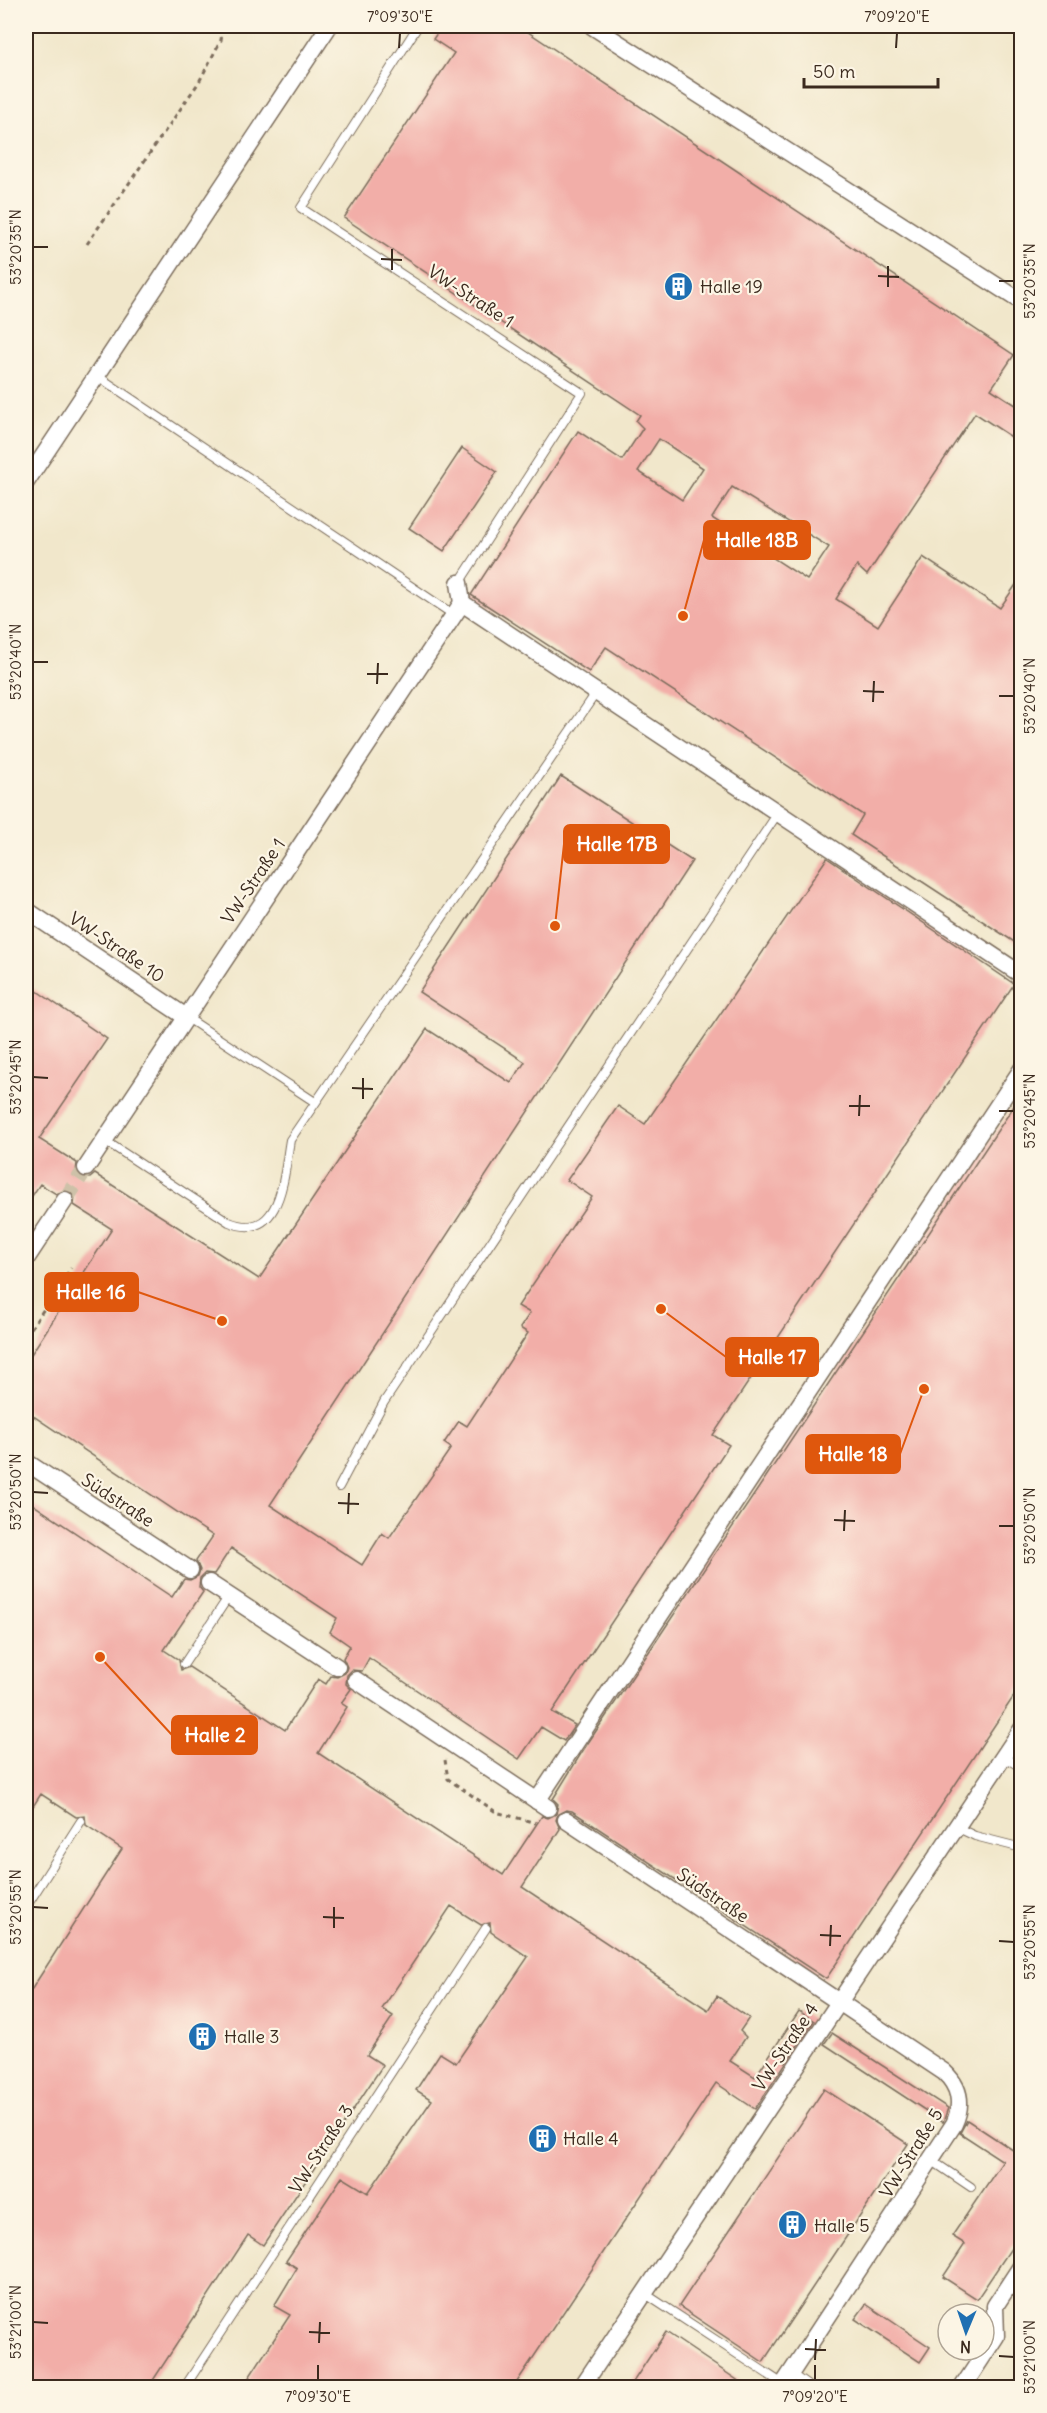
<svg xmlns="http://www.w3.org/2000/svg" width="1047" height="2413" font-family="Delius,sans-serif">
  <rect width="100%" height="100%" fill="#fcf5e5"/>
  <filter id="ink" filterUnits="userSpaceOnUse"><feTurbulence type="fractalNoise" baseFrequency=".0167" numOctaves="2"/><feDisplacementMap in="SourceGraphic" scale="12" xChannelSelector="R" yChannelSelector="G"/><feConvolveMatrix kernelMatrix="1 2 1 2 8 2 1 2 1" color-interpolation-filters="sRGB"/></filter>
  <filter id="wash" filterUnits="userSpaceOnUse"><feTurbulence type="fractalNoise" baseFrequency=".008" numOctaves="4" result="noise"/><feDisplacementMap in="SourceGraphic" scale="24" xChannelSelector="R" yChannelSelector="G"/><feGaussianBlur stdDeviation="1.35" result="paint"/><feColorMatrix in="noise" values="0 0 0 0 0 0 0 0 0 0 0 0 0 0 0 0 0 1.4 0 .05"/><feComposite in="paint" operator="in"/></filter>
  <g filter="url(#wash)">
    <rect width="100%" height="100%" fill="#f1e7cb"/>
    <g id="blocks">
      <g fill="#f2aea8" fill-rule="evenodd">
        <path d="M442 26H519L1014 355 991 389 1022 409V444L975 413 867 575 857 566 836 599 878 626 923 557 1000 608 1022 576V947L851 835 863 815 606 647 589 672 471 595 578 431 622 460 643 428 636 421 640 415 344 218 454 53 433 39ZM659 439 703 468 682 500 638 471ZM732 487 829 547 807 580 712 518Z"/>
        <polygon points="462,448 497,472 444,551 409,528"/>
        <path d="M561 776 692 861 270 1505 362 1565 382 1533 389 1538 451 1448 444 1443 459 1421 467 1426 528 1333 520 1328 530 1313 518 1306 592 1197 567 1180 618 1106 645 1124 827 858 1014 984 713 1435 729 1445 552 1712 575 1725 564 1741 541 1727 519 1759 369 1658 362 1671 352 1670 347 1675 346 1684 351 1689 341 1703 347 1707 318 1753 503 1875 542 1816 548 1818 556 1814 558 1804 553 1799 582 1752 1022 1094V1684L826 1979 572 1811 566 1810 558 1814 556 1820 560 1829 522 1887 708 2010 717 1996 749 2018 740 2031 746 2037 730 2061 755 2077 799 2011 814 2021 755 2109 716 2083 513 2388H242L290 2315 274 2306 297 2268 286 2261 342 2177 368 2193 432 2100 416 2090 440 2053 456 2063 528 1957 491 1932 490 1923 481 1925 451 1906 382 2009 393 2016 367 2055 383 2065 263 2245 248 2235 148 2388H26V1998L122 1849 86 1825 85 1816 76 1817 41 1794 26 1817V1500L172 1597 184 1579 190 1580 198 1576 200 1570 196 1561 213 1536 26 1411V1362L112 1229 74 1205 75 1196 66 1190 56 1194 40 1184 26 1205V1001L34 989 107 1039 39 1139 77 1163 76 1172 81 1177 90 1178 95 1174 259 1279 427 1029 511 1083 525 1062 419 992ZM231 1548 337 1618 330 1632 350 1646 343 1658 347 1667 345 1673 337 1677 331 1676 326 1684 318 1679 285 1730 189 1667 181 1670 179 1660 164 1650 203 1592 199 1587 200 1578 205 1573 214 1574Z"/>
        <polygon points="832,2033 948,2108 943,2122 824,2044"/>
        <polygon points="824,2089 908,2144 763,2362 679,2306"/>
        <polygon points="967,2120 1022,2156 1022,2232 977,2299 943,2277 965,2244 952,2236 1003,2161 960,2133"/>
        <polygon points="866,2304 930,2347 920,2362 855,2319"/>
        <polygon points="666,2332 749,2388 629,2388"/>
      </g>
    </g>
  </g>
  <g filter="url(#ink)">
    <use href="#blocks" fill-opacity="0" stroke="#7b6c5b" stroke-width="1.5"/>
    <g fill="none" stroke-linecap="round" stroke-linejoin="round">
      <polyline stroke="#cdc1a8" stroke-width="16" stroke-dasharray="16 8" stroke-linecap="butt" points="65,1200 86,1168"/>
      <defs>
        <g id="service">
          <polyline points="418,26 301,208 582,393 459,583"/>
          <polyline points="96,375 454,615"/>
          <polyline points="186,1017 315,1102"/>
          <path d="M104 1140 229 1222C282 1244 284 1173 290 1140L596 693"/>
          <polyline points="339,1487 384,1402 778,813"/>
          <polyline points="184,1664 229,1596"/>
          <polyline points="1003,1756 1022,1768"/>
          <polyline points="956,1827 975,1836 1022,1848"/>
          <polyline points="26,1907 81,1821"/>
          <polyline points="931,2160 971,2187"/>
          <polyline points="644,2293 783,2384"/>
          <polyline points="790,2373 811,2388"/>
          <polyline points="184,2388 486,1928"/>
        </g>
        <g id="minor">
          <polyline points="592,26 1022,302"/>
          <polyline points="26,482 329,26"/>
          <polyline points="462,603 1022,975"/>
          <polyline points="26,910 186,1017"/>
          <polyline points="86,1168 462,603 459,583"/>
          <polyline points="26,1259 65,1200"/>
          <polyline points="26,1462 190,1570"/>
          <polyline points="209,1583 337,1667"/>
          <polyline points="356,1680 548,1808"/>
          <polyline points="537,1801 1022,1069"/>
          <path d="M566 1820 944 2072C960 2087 963 2104 954 2124L781 2388"/>
          <polyline points="581,2388 1022,1729"/>
          <polyline points="962,2388 996,2336 995,2306 1022,2265"/>
        </g>
      </defs>
      <use href="#service" stroke="#7b6c5b" stroke-width="10"/>
      <use href="#minor" stroke="#7b6c5b" stroke-width="19"/>
      <g stroke="#7b6c5b" stroke-width="3" stroke-dasharray="4.5 4.5" stroke-linecap="butt">
        <polyline points="87,244 199,82 221,40 223,26"/>
        <polyline points="26,1336 71,1268"/>
        <polyline points="445,1760 448,1779 496,1812 536,1823"/>
      </g>
      <use href="#service" stroke="#fff" stroke-width="8"/>
      <use href="#minor" stroke="#fff" stroke-width="16"/>
    </g>
  </g>
  <path fill="none" stroke="#3b2a1e" stroke-width="2" d="M399 48 400 33M896 48 897 33M33 247H48M381 259 402 260M392 270V249M878 276 899 277M999 281H1014M888 287V266M33 662H48M367 674H388M377 684 378 663M863 691 884 692M999 696H1014M873 702 874 681M33 1077 48 1078M352 1088 373 1089M363 1099V1078M849 1106H870M999 1111H1014M859 1116 860 1095M33 1492 48 1493M338 1503 359 1504M348 1514 349 1493M834 1520 855 1521M999 1526H1014M844 1531 845 1510M33 1907 48 1908M323 1917 344 1918M334 1928V1907M820 1935 841 1936M999 1941 1014 1942M830 1946 831 1925M33 2322 48 2323M309 2332 330 2333M319 2343 320 2322M805 2349 826 2350M999 2356 1014 2357M815 2360 816 2339M318 2380V2365M815 2380V2365"/>
  <defs>
    <symbol id="building-disc" viewBox="-11 -11 22 22"><circle r="9.5" fill="#1f6fb2" stroke="#fcf5e5"/><path d="M-4-6H4V6H1V3H-1V6H-4ZM-2.5-4.3h1.7v1.8h-1.7ZM.8-4.3h1.7v1.8H.8ZM-2.5-1h1.7V.8h-1.7ZM.8-1h1.7V.8H.8Z" fill="#fff"/></symbol>
  </defs>
  <g fill-rule="evenodd">
    <use href="#building-disc" x="662" y="270" width="33" height="33"/>
    <use href="#building-disc" x="186" y="2020" width="33" height="33"/>
    <use href="#building-disc" x="526" y="2122" width="33" height="33"/>
    <use href="#building-disc" x="776" y="2208" width="33" height="33"/>
  </g>
  <g text-anchor="middle" dominant-baseline="central" stroke-width="4.5" stroke-linejoin="round" paint-order="stroke">
    <g font-size="18" fill="#3b2a1e" stroke="#fcf5e5" text-anchor="start">
      <text x="700" y="286">Halle 19</text>
      <text x="224" y="2036">Halle 3</text>
      <text x="563" y="2138">Halle 4</text>
      <text x="814" y="2225">Halle 5</text>
    </g>
    <g font-size="18" fill="#3b2a1e" stroke="#fcf5e5">
      <text transform="translate(471 296) rotate(33)">VW-Straße 1</text>
      <text transform="translate(253 881) rotate(-56)">VW-Straße 1</text>
      <text transform="translate(117 947) rotate(34)">VW-Straße 10</text>
      <text transform="translate(118 1500) rotate(33)">Südstraße</text>
      <text transform="translate(713 1895) rotate(34)">Südstraße</text>
      <text transform="translate(785 2047) rotate(-56)">VW-Straße 4</text>
      <text transform="translate(321 2149) rotate(-57)">VW-Straße 3</text>
      <text transform="translate(911 2153) rotate(-58)">VW-Straße 5</text>
    </g>
  </g>
  <path fill="none" stroke="#df570d" stroke-width="2" d="M683 616L704 540M555 926L564 844M222 1321L138 1292M661 1309L726 1357M924 1389L900 1454M100 1657L172 1735"/>
  <g fill="#df570d" stroke="#fcf5e5" stroke-width="2">
    <circle cx="683" cy="616" r="6"/>
    <circle cx="555" cy="926" r="6"/>
    <circle cx="222" cy="1321" r="6"/>
    <circle cx="661" cy="1309" r="6"/>
    <circle cx="924" cy="1389" r="6"/>
    <circle cx="100" cy="1657" r="6"/>
  </g>
  <g fill="#df570d" stroke="#df570d" stroke-width="2">
    <rect x="704" y="521" width="106" height="38" rx="6"/>
    <rect x="564" y="825" width="105" height="38" rx="6"/>
    <rect x="45" y="1273" width="93" height="38" rx="6"/>
    <rect x="726" y="1338" width="92" height="38" rx="6"/>
    <rect x="806" y="1435" width="94" height="38" rx="6"/>
    <rect x="172" y="1716" width="85" height="38" rx="6"/>
  </g>
  <g font-size="20" text-anchor="middle" font-weight="bold" fill="#fff">
    <text x="757" y="547">Halle 18B</text>
    <text x="617" y="851">Halle 17B</text>
    <text x="91" y="1299">Halle 16</text>
    <text x="772" y="1364">Halle 17</text>
    <text x="853" y="1461">Halle 18</text>
    <text x="215" y="1742">Halle 2</text>
  </g>
  <rect width="1047" height="2413" fill="none" stroke="#fcf5e5" stroke-width="66"/>
  <g transform="translate(966 2332) rotate(182)"><circle r="28" fill="#fcf5e5" stroke="#afa495" stroke-width="1.5"/>
  <path d="M0-4.5L10 22L0 15L-10 22Z" fill="#1f6fb2"/>
  <text y="-9" font-size="16" font-weight="bold" text-anchor="middle" fill="#3b2a1e">N</text>
  </g>
  <path d="M804 78v9h134v-9" fill="none" stroke="#3b2a1e" stroke-width="3"/>
  <text x="813" y="78" font-size="18" fill="#3b2a1e" stroke="#fcf5e5" stroke-width="4.5" paint-order="stroke">50 m</text>
  <rect x="33" y="33" width="981" height="2347" fill="none" stroke="#3b2a1e" stroke-width="2"/>
  <g font-size="15" text-anchor="middle" fill="#3b2a1e">
    <text x="400" y="22">7°09'30"E</text>
    <text x="897" y="22">7°09'20"E</text>
    <text transform="translate(16 247) rotate(-90)" y="5">53°20'35"N</text>
    <text transform="translate(1030 281) rotate(-90)" y="5">53°20'35"N</text>
    <text transform="translate(16 662) rotate(-90)" y="5">53°20'40"N</text>
    <text transform="translate(1030 696) rotate(-90)" y="5">53°20'40"N</text>
    <text transform="translate(16 1077) rotate(-90)" y="5">53°20'45"N</text>
    <text transform="translate(1030 1111) rotate(-90)" y="5">53°20'45"N</text>
    <text transform="translate(16 1492) rotate(-90)" y="5">53°20'50"N</text>
    <text transform="translate(1030 1526) rotate(-90)" y="5">53°20'50"N</text>
    <text transform="translate(16 1907) rotate(-90)" y="5">53°20'55"N</text>
    <text transform="translate(1030 1942) rotate(-90)" y="5">53°20'55"N</text>
    <text transform="translate(16 2322) rotate(-90)" y="5">53°21'00"N</text>
    <text transform="translate(1030 2357) rotate(-90)" y="5">53°21'00"N</text>
    <text x="318" y="2402">7°09'30"E</text>
    <text x="815" y="2402">7°09'20"E</text>
  </g>
</svg>
